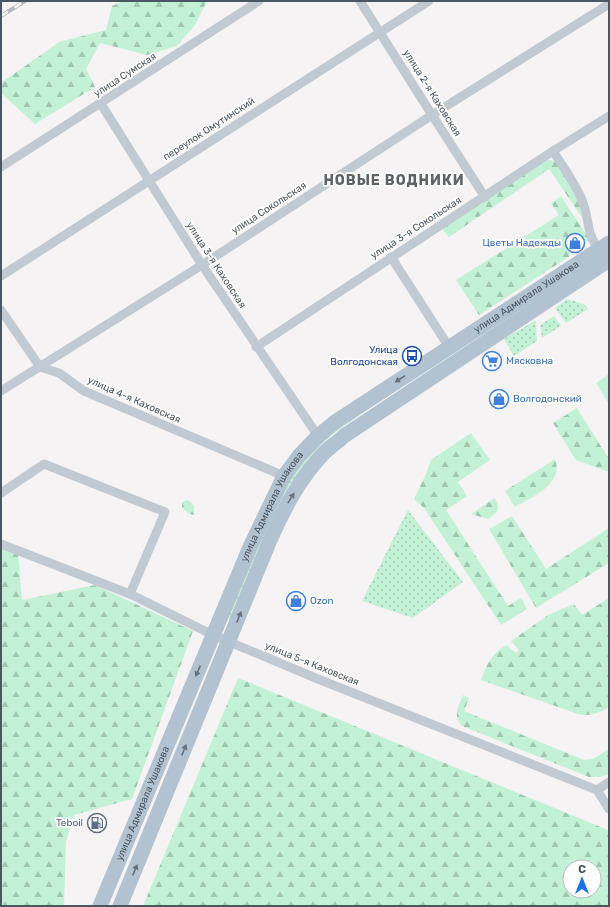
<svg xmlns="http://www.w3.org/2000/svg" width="610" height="907" font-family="Rubik,sans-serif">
  <defs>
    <pattern id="grass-dots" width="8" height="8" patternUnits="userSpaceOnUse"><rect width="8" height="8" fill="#c3f1d5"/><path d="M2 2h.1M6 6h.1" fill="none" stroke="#a0c6b0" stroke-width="1.8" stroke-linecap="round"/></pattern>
    <pattern id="forest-firs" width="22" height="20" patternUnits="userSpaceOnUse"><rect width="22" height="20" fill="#c3f1d5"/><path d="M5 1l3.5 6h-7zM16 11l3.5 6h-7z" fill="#a0c6b0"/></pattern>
  </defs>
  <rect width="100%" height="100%" fill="#f5f3f3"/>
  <g fill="url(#grass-dots)">
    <polygon points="567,299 584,304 588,309 566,323 555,308"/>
    <polygon points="554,316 561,326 542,338 540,325"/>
    <polygon points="536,320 537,341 514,356 504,339"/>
    <path d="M440 360 441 362C412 381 382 398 354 419 347 424 339 429 332 435 276 485 258 552 231 620L226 617 267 517 299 465 330 433Z"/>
    <polygon points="408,510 463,582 413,618 362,601"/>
  </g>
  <g fill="url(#forest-firs)" fill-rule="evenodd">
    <polygon points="123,1 207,1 195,25 177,46 147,55 100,43 86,69 95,87 35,124 1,93 1,83 59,42 106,30 112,6"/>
    <polygon points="546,160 550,160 557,163 577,195 583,219 549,169 449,237 442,229"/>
    <polygon points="561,196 591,242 586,241 581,236 567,244 570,256 479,315 456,280 559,215 551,203"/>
    <polygon points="577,408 609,459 609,472 576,460 553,423"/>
    <polygon points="471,433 490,460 458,482 467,496 446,510 508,606 521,598 527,609 501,625 424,508 414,499 426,474 431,460"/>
    <path d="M555 459C564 484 532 497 515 507L505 491Z"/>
    <polygon points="495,498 498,506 497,512 488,519 471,514"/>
    <path d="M187 500C194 504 195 507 194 515L190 514 182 508V502Z"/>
    <polygon points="512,516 546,569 609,528 609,563 536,608 489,529"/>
    <polygon points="1,546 18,553 22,600 95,585 193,631 132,799 74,815 66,842 64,906 1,906"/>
    <path d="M609 598V707C599 713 590 717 578 714L481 680C488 663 490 656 506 645L516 653 519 650 511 641 548 615 574 604 582 615Z"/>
    <path d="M238 678 608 830 609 906H143ZM570 867H594V891H570Z"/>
    <path d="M463 695 469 698 464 711 584 760 593 759 609 749V774L600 777H589L462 726C452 716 459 706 463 695Z"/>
  </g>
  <polygon fill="#c3f1d5" points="609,374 609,404 596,383"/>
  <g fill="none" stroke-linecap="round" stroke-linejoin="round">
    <g stroke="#c1cad2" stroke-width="9">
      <polyline points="360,1 432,115 485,197"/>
      <polyline points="101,104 202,265 318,436"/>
      <path d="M553 151C563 167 575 183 582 200 590 218 585 232 599 250"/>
      <polyline points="1,167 259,1"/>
      <polyline points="391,257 449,347"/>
      <polyline points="1,276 429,1"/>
      <polyline points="1,310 40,367 59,373 84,391 284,476"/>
      <polyline points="256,347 553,151 609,116"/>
      <polyline points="1,391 202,265 432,115 609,4"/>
      <polyline points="1,493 44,464 165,512 130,594"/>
      <polyline points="1,544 130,594 213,635 318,679 597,790 609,809"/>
      <polyline points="597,790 609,782"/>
    </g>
    <g stroke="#b3c2d1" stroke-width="15">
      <path id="s1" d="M100 906 250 547 284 476 299 456 318 436 335 422 609 243"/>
      <path d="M120 906 270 540C284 509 300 477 325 452 331 446 338 442 344 436L609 260"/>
    </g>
    <defs>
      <polyline id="rail" points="1,16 25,1"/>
    </defs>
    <use href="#rail" stroke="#b5b8bd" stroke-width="4"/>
    <use href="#rail" stroke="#fff" stroke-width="2.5" stroke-dasharray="8" stroke-linecap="butt"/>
  </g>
  <defs><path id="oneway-solid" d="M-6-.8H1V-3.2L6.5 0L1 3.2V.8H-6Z"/></defs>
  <g fill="#64717d">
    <use href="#oneway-solid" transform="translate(400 379) rotate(147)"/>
    <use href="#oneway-solid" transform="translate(291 498) rotate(-58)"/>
    <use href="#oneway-solid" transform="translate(239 617) rotate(-68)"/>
    <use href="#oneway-solid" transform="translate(198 671) rotate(113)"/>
    <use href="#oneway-solid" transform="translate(184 750) rotate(-68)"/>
    <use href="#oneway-solid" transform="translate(135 870) rotate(-68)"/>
  </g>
  <defs>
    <symbol id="shop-ring" viewBox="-11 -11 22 22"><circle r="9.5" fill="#fff" stroke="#3f7fe0" stroke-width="1.5"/><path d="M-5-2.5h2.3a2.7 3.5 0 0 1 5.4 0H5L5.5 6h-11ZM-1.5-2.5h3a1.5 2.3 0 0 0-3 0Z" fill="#3f7fe0"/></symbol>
    <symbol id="bus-ring" viewBox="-11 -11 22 22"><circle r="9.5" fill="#fff" stroke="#1a4fb4" stroke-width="1.5"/><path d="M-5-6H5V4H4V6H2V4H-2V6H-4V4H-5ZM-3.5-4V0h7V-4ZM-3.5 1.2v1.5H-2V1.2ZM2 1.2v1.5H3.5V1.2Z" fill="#1a4fb4"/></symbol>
    <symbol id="supermarket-ring" viewBox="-11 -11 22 22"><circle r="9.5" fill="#fff" stroke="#3f7fe0" stroke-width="1.5"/><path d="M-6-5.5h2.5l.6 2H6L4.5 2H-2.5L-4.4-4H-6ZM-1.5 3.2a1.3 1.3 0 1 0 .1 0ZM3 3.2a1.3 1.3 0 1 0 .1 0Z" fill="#3f7fe0"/></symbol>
    <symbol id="fuel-ring" viewBox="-11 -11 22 22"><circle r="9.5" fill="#fff" stroke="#5c6f8a" stroke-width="1.5"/><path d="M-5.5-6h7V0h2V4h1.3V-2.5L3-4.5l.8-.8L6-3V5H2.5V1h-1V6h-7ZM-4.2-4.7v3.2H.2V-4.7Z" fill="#5c6f8a"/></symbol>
  </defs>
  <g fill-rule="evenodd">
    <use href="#shop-ring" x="564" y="232" width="22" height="22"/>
    <use href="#bus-ring" x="401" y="345" width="22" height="22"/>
    <use href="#supermarket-ring" x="481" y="350" width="22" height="22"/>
    <use href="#shop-ring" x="488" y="388" width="22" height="22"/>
    <use href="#shop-ring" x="285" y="590" width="22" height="22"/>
    <use href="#fuel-ring" x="86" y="812" width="22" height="22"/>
  </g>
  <g text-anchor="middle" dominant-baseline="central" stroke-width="3.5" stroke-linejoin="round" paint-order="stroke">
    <g font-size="10" fill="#4a5661" stroke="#fff">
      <text transform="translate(125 75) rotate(-33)">улица Сумская</text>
      <text transform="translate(432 93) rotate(58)">улица 2-я Каховская</text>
      <text transform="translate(209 129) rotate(-33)">переулок Омутинский</text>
      <text transform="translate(269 208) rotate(-33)">улица Сокольская</text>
      <text transform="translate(416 228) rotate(-33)">улица 3-я Сокольская</text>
      <text transform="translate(216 265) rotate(57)">улица 3-я Каховская</text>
      <text stroke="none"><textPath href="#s1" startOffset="771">улица Адмирала Ушакова</textPath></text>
      <text transform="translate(134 400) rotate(24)">улица 4-я Каховская</text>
      <text stroke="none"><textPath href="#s1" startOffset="435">улица Адмирала Ушакова</textPath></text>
      <text transform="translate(312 664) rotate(22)">улица 5-я Каховская</text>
      <text stroke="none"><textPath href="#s1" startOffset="111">улица Адмирала Ушакова</textPath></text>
    </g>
    <g font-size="10" fill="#366cbe" stroke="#fff" text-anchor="start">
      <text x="561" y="243" text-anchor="end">Цветы Надежды</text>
      <text x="506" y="361">Мясковна</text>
      <text x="513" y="399">Волгодонский</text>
      <text x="310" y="601">Ozon</text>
    </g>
    <g font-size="10" fill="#164399" stroke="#fff" text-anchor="end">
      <text x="398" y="350">Улица<tspan x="398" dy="12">Волгодонская</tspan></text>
    </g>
    <g font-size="10" fill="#4e5e75" stroke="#fff" text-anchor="end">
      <text x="83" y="823">Teboil</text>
    </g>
    <g font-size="14" font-weight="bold" letter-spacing="1" fill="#5f6368" stroke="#fff">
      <text x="394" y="180">НОВЫЕ ВОДНИКИ</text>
    </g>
  </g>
  <rect width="610" height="907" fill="none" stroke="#4a5661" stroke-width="4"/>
  <g transform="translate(582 879)"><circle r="19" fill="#ffffff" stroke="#b7bbc0"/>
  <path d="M0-3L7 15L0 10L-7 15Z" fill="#1a73e8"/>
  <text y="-6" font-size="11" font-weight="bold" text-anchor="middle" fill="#4a5661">С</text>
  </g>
</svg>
